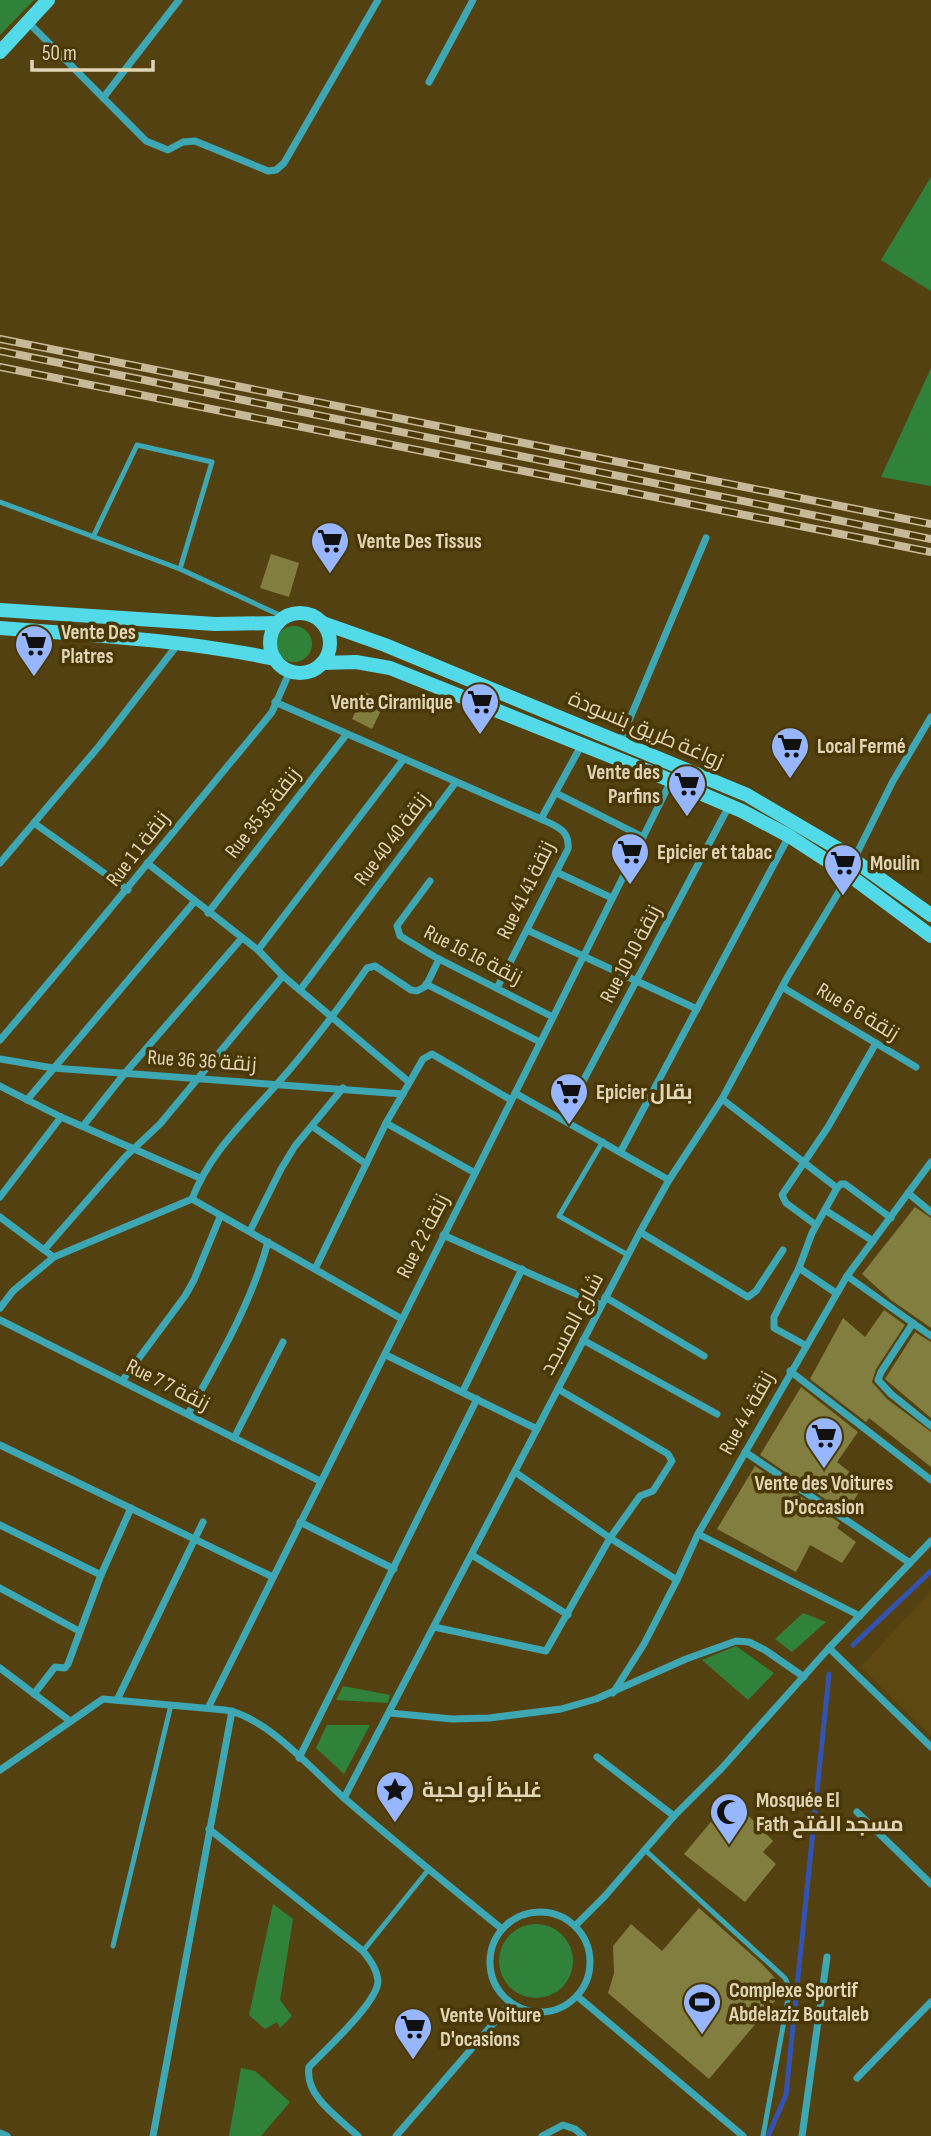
<svg xmlns="http://www.w3.org/2000/svg" width="931" height="2136" font-family="'Sofia Sans Condensed',Cairo,sans-serif">
  <rect width="100%" height="100%" fill="#544112"/>
  <polygon fill="#5e4811" points="931,1591 931,1736 861,1667"/>
  <g fill="#30823b">
    <polygon points="0,0 34,0 0,35"/>
    <polygon points="931,177 931,291 881,260"/>
    <polygon points="931,368 931,486 881,477"/>
    <circle cx="294" cy="644" r="18"/>
    <polygon points="803,1613 826,1622 792,1652 775,1639"/>
    <polygon points="736,1646 774,1673 748,1700 702,1660"/>
    <polygon points="343,1686 390,1695 388,1703 336,1700"/>
    <polygon points="327,1725 370,1725 344,1774 316,1748"/>
    <polygon points="273,1904 293,1919 280,2000 292,2016 280,2028 277,2022 265,2029 249,2015"/>
    <circle cx="536" cy="1961" r="37"/>
    <polygon points="241,2068 255,2071 290,2102 261,2136 229,2136"/>
  </g>
  <g fill="none" stroke-linecap="round" stroke-linejoin="round">
    <g stroke="#3253b1" stroke-width="5">
      <polyline points="853,1645 931,1571"/>
      <polyline points="768,2136 786,2095 829,1674"/>
    </g>
  </g>
  <g fill="#817e3f">
    <polygon points="271,554 299,563 289,597 260,588"/>
    <polygon points="365,692 385,702 372,729 352,719"/>
    <polygon points="915,1207 931,1218 931,1328 891,1300 862,1274"/>
    <polygon points="884,1310 905,1325 876,1369 872,1382 887,1399 931,1432 931,1467 869,1418 866,1422 810,1379 843,1318 865,1337"/>
    <polygon points="915,1332 931,1342 931,1418 885,1379"/>
    <polygon points="801,1387 858,1432 837,1462 856,1477 850,1487 859,1492 846,1513 760,1455"/>
    <polygon points="755,1466 840,1523 837,1528 856,1542 842,1563 810,1545 796,1572 717,1529"/>
    <polygon points="731,1798 773,1841 763,1852 776,1864 745,1902 684,1854"/>
    <polygon points="699,1908 762,1964 785,1989 709,2079 608,1993 614,1973 613,1946 631,1924 662,1951"/>
  </g>
  <g fill="none" stroke-linecap="round" stroke-linejoin="round">
    <g stroke="#3da7b3" stroke-width="5">
      <polyline points="0,502 180,569 284,617"/>
      <polyline points="93,537 137,445 212,462 180,569"/>
      <polyline points="603,1141 559,1216 628,1255"/>
      <polyline points="645,1850 785,1978 790,1988 763,2136"/>
      <polyline points="113,1946 171,1705"/>
      <polyline points="363,1951 429,1869"/>
    </g>
    <g stroke="#3da7b3" stroke-width="7">
      <polyline points="28,22 146,141 168,150 183,142 195,141 268,171 276,170 284,163 378,0"/>
      <polyline points="429,82 473,0"/>
      <polyline points="103,98 179,0"/>
      <path d="M275 702 541 819C556 826 570 830 568 849L497 988"/>
      <polyline points="620,742 706,538"/>
      <polyline points="556,793 643,837"/>
      <polyline points="541,819 582,744"/>
      <polyline points="34,823 128,890"/>
      <polyline points="854,859 893,781 931,717"/>
      <polyline points="0,863 100,745 178,644"/>
      <polyline points="147,863 258,950 283,976 409,1082"/>
      <polyline points="556,872 612,898"/>
      <polyline points="430,881 399,923 397,926 400,936 435,957 553,1017"/>
      <polyline points="208,913 346,735"/>
      <polyline points="527,930 697,1009"/>
      <polyline points="258,950 403,760"/>
      <polyline points="426,984 540,1042"/>
      <polyline points="782,987 916,1067"/>
      <polyline points="300,990 456,782"/>
      <path d="M0 1040C90 935 176 828 264 722L272 712 290 671"/>
      <polyline points="0,1059 53,1068 403,1094"/>
      <polyline points="0,1086 61,1117 200,1178"/>
      <polyline points="515,1093 669,1180"/>
      <polyline points="722,1099 837,1188 841,1184 845,1184 891,1218"/>
      <polyline points="27,1100 195,901"/>
      <polyline points="563,1119 729,806"/>
      <polyline points="83,1126 125,1073 242,938"/>
      <polyline points="313,1127 366,1164"/>
      <polyline points="621,1151 789,836"/>
      <polyline points="475,1173 386,1123 423,1059 432,1054 511,1100"/>
      <polyline points="908,1193 931,1212"/>
      <polyline points="0,1197 61,1117"/>
      <polyline points="192,1199 402,1319"/>
      <polyline points="825,1210 873,1241"/>
      <polyline points="0,1217 44,1250"/>
      <polyline points="816,1225 786,1203 782,1195 828,1127 876,1043"/>
      <polyline points="250,1231 281,1169 295,1146 343,1088"/>
      <polyline points="640,1232 748,1297 756,1291 783,1250"/>
      <polyline points="443,1235 601,1305"/>
      <path d="M54 1257 192 1199C210 1152 245 1121 278 1083 310 1047 339 1008 367 968L375 966 411 990 417 991 426 986 439 959"/>
      <polyline points="799,1268 836,1293"/>
      <polyline points="315,1269 386,1123"/>
      <polyline points="847,1276 931,1336"/>
      <polyline points="605,1297 704,1356"/>
      <polyline points="0,1308 13,1291 54,1257 44,1250 125,1157 160,1124 283,976"/>
      <polyline points="0,1320 320,1481"/>
      <polyline points="913,1323 881,1372 878,1380 891,1394 931,1426"/>
      <polyline points="583,1340 717,1414"/>
      <polyline points="805,1345 774,1328 774,1317 799,1268 812,1233 837,1188"/>
      <polyline points="386,1355 537,1429"/>
      <polyline points="790,1371 931,1480"/>
      <polyline points="122,1381 185,1296 194,1280 220,1217"/>
      <polyline points="463,1391 522,1269"/>
      <path d="M188 1414C219 1358 251 1304 268 1242"/>
      <polyline points="234,1438 283,1342"/>
      <polyline points="0,1445 273,1577"/>
      <polyline points="745,1452 910,1563"/>
      <polyline points="515,1472 610,1538 677,1580"/>
      <polyline points="300,1522 394,1569"/>
      <polyline points="0,1525 101,1575"/>
      <polyline points="698,1534 860,1616"/>
      <polyline points="472,1555 568,1615"/>
      <polyline points="0,1588 79,1631"/>
      <polyline points="434,1627 546,1651 610,1538 640,1496 653,1491 672,1461 668,1454 558,1389"/>
      <polyline points="829,1648 931,1747"/>
      <polyline points="0,1668 70,1721"/>
      <polyline points="613,1693 644,1644 677,1580 698,1534 847,1276 931,1162"/>
      <polyline points="34,1694 55,1667 65,1668 68,1664 101,1575 131,1508"/>
      <polyline points="117,1700 203,1522"/>
      <polyline points="208,1708 672,779"/>
      <polyline points="390,1713 452,1719 489,1718 561,1709 596,1699 686,1659 736,1641 749,1642 765,1650 804,1677"/>
      <polyline points="597,1757 674,1816"/>
      <polyline points="299,1758 477,1399"/>
      <path d="M0 1770 103 1699 225 1710C266 1716 313 1771 344 1798 396 1843 449 1886 502 1929"/>
      <polyline points="344,1798 640,1232 669,1180 722,1099 788,976 849,875"/>
      <polyline points="857,1812 931,1884"/>
      <path d="M209 1829 363 1951C370 1960 377 1969 378 1981 378 2002 325 2050 309 2067 304 2096 339 2118 358 2136"/>
      <circle cx="540" cy="1962" r="50"/>
      <polyline points="575,1926 605,1896 674,1816 721,1769 829,1648 931,1541"/>
      <polyline points="577,1996 743,2136"/>
      <polyline points="857,2078 931,2002"/>
      <polyline points="0,2133 7,2136"/>
      <polyline points="153,2136 232,1711"/>
      <polyline points="396,2136 511,2003"/>
      <polyline points="542,2136 563,2125 575,2129 583,2136"/>
      <polyline points="802,2136 827,1957"/>
    </g>
    <g stroke="#53dae9" stroke-width="14">
      <polyline points="0,52 48,0"/>
      <polyline points="0,610 215,624 278,623"/>
      <circle cx="300" cy="643" r="30"/>
      <polyline points="323,623 385,645 747,795 837,848 931,915"/>
      <path d="M0 628C93 635 184 640 275 659"/>
      <polyline points="322,663 356,662 390,668 653,773 742,811 789,836 849,875 931,936"/>
    </g>
    <defs>
      <g id="rail">
        <polyline points="0,339 931,524"/>
        <polyline points="0,351 931,539"/>
        <polyline points="0,367 931,552"/>
      </g>
    </defs>
    <use href="#rail" stroke="#c8ba99" stroke-width="8"/>
    <use href="#rail" stroke="#493705" stroke-width="5" stroke-dasharray="16" stroke-linecap="butt"/>
  </g>
  <defs>
    <symbol id="supermarket-pin" viewBox="-11 -11 22 30"><path d="M0 17L-7.5 6A9.5 9.5 0 1 1 7.5 6Z" fill="#97b6fd" stroke="#493705"/><path d="M-6-5.5h2.5l.6 2H6L4.5 2H-2.5L-4.4-4H-6ZM-1.5 3.2a1.3 1.3 0 1 0 .1 0ZM3 3.2a1.3 1.3 0 1 0 .1 0Z" fill="#111"/></symbol>
    <symbol id="sight-pin" viewBox="-11 -11 22 30"><path d="M0 17L-7.5 6A9.5 9.5 0 1 1 7.5 6Z" fill="#97b6fd" stroke="#493705"/><path d="M0-6L1.8-2.2L6-1.7L2.9 1.2L3.7 5.4L0 3.3L-3.7 5.4L-2.9 1.2L-6-1.7L-1.8-2.2Z" fill="#111"/></symbol>
    <symbol id="mosque-pin" viewBox="-11 -11 22 30"><path d="M0 17L-7.5 6A9.5 9.5 0 1 1 7.5 6Z" fill="#97b6fd" stroke="#493705"/><path d="M3.5-4.9A6 6 0 1 0 3.5 4.9A5 5 0 1 1 3.5-4.9Z" fill="#111"/></symbol>
    <symbol id="stadium-pin" viewBox="-11 -11 22 30"><path d="M0 17L-7.5 6A9.5 9.5 0 1 1 7.5 6Z" fill="#97b6fd" stroke="#493705"/><path d="M0-5a6.5 5 0 1 0 0 10a6.5 5 0 1 0 0-10ZM-3.5-1.8h7v3.6h-7Z" fill="#111"/></symbol>
  </defs>
  <g fill-rule="evenodd">
    <use href="#supermarket-pin" x="308" y="519" width="44" height="60"/>
    <use href="#supermarket-pin" x="12" y="622" width="44" height="60"/>
    <use href="#supermarket-pin" x="458" y="680" width="44" height="60"/>
    <use href="#supermarket-pin" x="768" y="724" width="44" height="60"/>
    <use href="#supermarket-pin" x="665" y="762" width="44" height="60"/>
    <use href="#supermarket-pin" x="608" y="830" width="44" height="60"/>
    <use href="#supermarket-pin" x="821" y="841" width="44" height="60"/>
    <use href="#supermarket-pin" x="547" y="1070" width="44" height="60"/>
    <use href="#supermarket-pin" x="802" y="1414" width="44" height="60"/>
    <use href="#sight-pin" x="373" y="1768" width="44" height="60"/>
    <use href="#mosque-pin" x="707" y="1790" width="44" height="60"/>
    <use href="#stadium-pin" x="680" y="1980" width="44" height="60"/>
    <use href="#supermarket-pin" x="391" y="2005" width="44" height="60"/>
  </g>
  <g text-anchor="middle" dominant-baseline="central" stroke-width="7" stroke-linejoin="round" paint-order="stroke">
    <g font-size="21" font-weight="bold" fill="#e2d5b7" stroke="#493705" text-anchor="start">
      <text x="357" y="541">Vente Des Tissus</text>
      <text x="61" y="632">Vente Des<tspan x="61" dy="24">Platres</tspan></text>
      <text x="453" y="702" text-anchor="end">Vente Ciramique</text>
      <text x="817" y="746">Local Fermé</text>
      <text x="660" y="772" text-anchor="end">Vente des<tspan x="660" dy="24">Parfins</tspan></text>
      <text x="657" y="852">Epicier et tabac</text>
      <text x="870" y="863">Moulin</text>
      <text x="596" y="1092">Epicier بقال</text>
      <text x="824" y="1483" text-anchor="middle">Vente des Voitures<tspan x="824" dy="24">D'occasion</tspan></text>
      <text x="422" y="1790">غليظ أبو لحية</text>
      <text x="756" y="1800">Mosquée El<tspan x="756" dy="24">Fath مسجد الفتح</tspan></text>
      <text x="729" y="1990">Complexe Sportif<tspan x="729" dy="24">Abdelaziz Boutaleb</tspan></text>
      <text x="440" y="2015">Vente Voiture<tspan x="440" dy="24">D'ocasions</tspan></text>
    </g>
    <g font-size="21" fill="#e2d5b7" stroke="#493705">
      <text transform="translate(646 730) rotate(23)">زواغة طريق بنسودة</text>
      <text transform="translate(263 813) rotate(-52)">Rue 35 زنقة 35</text>
      <text transform="translate(392 839) rotate(-53)">Rue 40 زنقة 40</text>
      <text transform="translate(138 849) rotate(-52)">Rue 1 زنقة 1</text>
      <text transform="translate(526 890) rotate(-64)">Rue 41 زنقة 41</text>
      <text transform="translate(631 954) rotate(-62)">Rue 10 زنقة 10</text>
      <text transform="translate(473 955) rotate(27)">Rue 16 زنقة 16</text>
      <text transform="translate(858 1012) rotate(31)">Rue 6 زنقة 6</text>
      <text transform="translate(202 1061) rotate(4)">Rue 36 زنقة 36</text>
      <text transform="translate(423 1236) rotate(-63)">Rue 2 زنقة 2</text>
      <text transform="translate(572 1324) rotate(-62)">شارع المسجد</text>
      <text transform="translate(168 1385) rotate(27)">Rue 7 زنقة 7</text>
      <text transform="translate(747 1413) rotate(-61)">Rue 4 زنقة 4</text>
    </g>
  </g>
  <path d="M32 60v10h121v-10" fill="none" stroke="#e2d5b7" stroke-width="3.5"/>
  <text x="42" y="60" font-size="21" fill="#e2d5b7" stroke="#493705" stroke-width="5" paint-order="stroke">50 m</text>
</svg>
